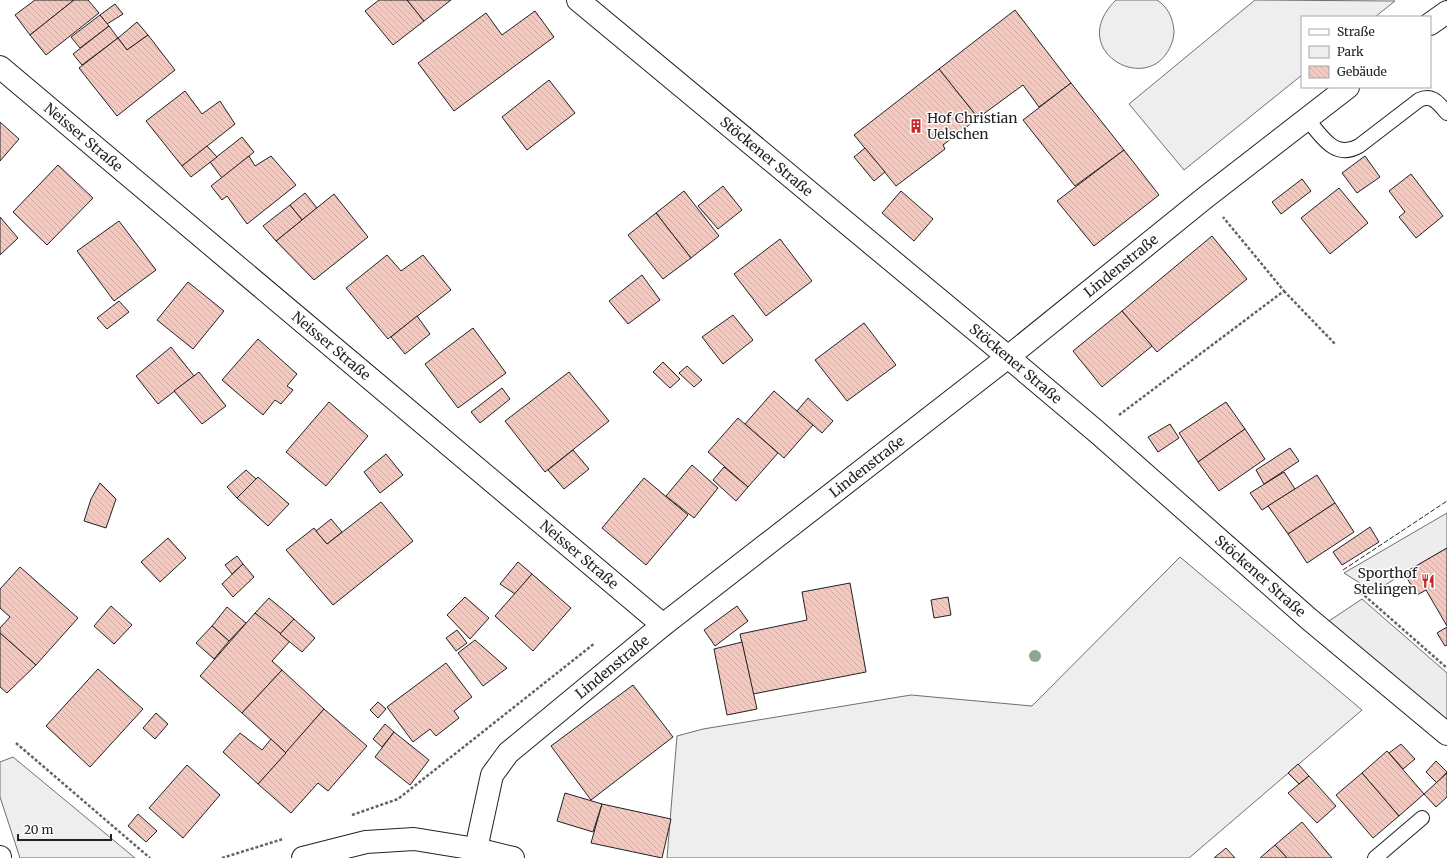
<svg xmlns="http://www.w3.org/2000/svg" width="1447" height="858" font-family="Merriweather,serif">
  <defs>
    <pattern id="building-back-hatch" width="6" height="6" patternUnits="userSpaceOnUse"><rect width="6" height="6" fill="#f3c9c0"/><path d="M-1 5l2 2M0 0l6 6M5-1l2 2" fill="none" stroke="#d0aca5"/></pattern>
  </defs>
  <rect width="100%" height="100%" fill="#fff"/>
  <g fill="#eee" stroke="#6f6f6f">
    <path d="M1116 0H1157C1168 7 1173 18 1174 31 1174 39 1171 47 1166 54 1140 92 1067 48 1116 0Z"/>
    <polygon points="1255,0 1395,1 1375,17 1302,17 1302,75 1184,170 1129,104"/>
    <polygon points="1180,557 1362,710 1189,858 667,858 677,736 703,729 911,695 1032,706"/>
    <polygon points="13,757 135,858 20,858 0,797 0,762"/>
  </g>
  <g fill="#ededed" stroke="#6f6f6f">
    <polygon points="1447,513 1447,548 1404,573 1374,592 1344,573"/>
    <polygon points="1362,599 1447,673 1447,734 1320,627"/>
  </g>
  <g fill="url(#building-back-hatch)" stroke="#222">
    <polygon points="35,0 74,0 30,35 15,15"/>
    <polygon points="74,0 88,0 99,13 46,55 30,35"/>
    <polygon points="379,0 407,0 424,21 393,45 365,11"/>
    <polygon points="407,0 451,0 424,21"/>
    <polygon points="115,4 123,14 107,24 100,15"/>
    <polygon points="1015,10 1071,83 1039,107 1023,85 978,118 939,69"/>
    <polygon points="535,11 554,37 454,111 418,63 486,13 502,35"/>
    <polygon points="100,15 109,26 80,48 71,37"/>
    <polygon points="137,22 148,35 127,50 118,38"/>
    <polygon points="109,26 118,38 82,65 73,54"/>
    <polygon points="148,35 175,70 117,116 79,68 118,38 127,50"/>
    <polygon points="939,69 978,118 943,145 945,149 896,186 854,135"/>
    <polygon points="549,80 575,113 527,150 502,117"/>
    <polygon points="1071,83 1124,150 1075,186 1023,120"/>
    <polygon points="185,91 202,114 220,101 235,124 182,166 146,121"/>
    <polygon points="0,122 19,139 0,161"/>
    <polygon points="242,137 254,152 222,178 210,162"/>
    <polygon points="207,146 217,157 191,177 182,166"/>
    <polygon points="865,148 885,172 874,181 854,157"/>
    <polygon points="1124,150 1159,195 1094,246 1057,201"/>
    <polygon points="249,156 255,166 271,156 296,185 247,224 227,196 222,200 211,186"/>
    <polygon points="1365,156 1380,177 1357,193 1342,173"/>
    <polygon points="58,165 93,198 47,245 13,212"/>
    <polygon points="1411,174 1443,216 1416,238 1399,217 1405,212 1389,191"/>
    <polygon points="1302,179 1311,191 1281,214 1272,202"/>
    <polygon points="723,186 742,210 718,229 698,206"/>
    <polygon points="1339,188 1368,223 1330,254 1301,218"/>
    <polygon points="684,191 719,236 691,258 656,213"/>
    <polygon points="901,191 933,219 914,241 882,213"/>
    <polygon points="305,193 317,208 302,220 290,205"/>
    <polygon points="334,194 368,237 314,280 276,241"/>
    <polygon points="290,205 302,220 276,241 263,226"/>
    <polygon points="656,213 691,258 663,279 628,235"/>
    <polygon points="0,217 18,238 0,255"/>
    <polygon points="119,221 156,270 114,301 77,251"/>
    <polygon points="1212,236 1247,279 1157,352 1122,311"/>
    <polygon points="780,239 812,281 766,316 734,274"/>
    <polygon points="387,255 401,271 423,255 451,290 388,339 346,288"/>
    <polygon points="642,275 660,300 628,324 609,301"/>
    <polygon points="188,282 224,311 193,349 157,320"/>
    <polygon points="119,301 129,312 107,329 97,318"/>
    <polygon points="1122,311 1152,346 1102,387 1073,351"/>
    <polygon points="733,315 753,340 723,364 702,337"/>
    <polygon points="417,316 430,334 405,354 391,337"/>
    <polygon points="864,323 896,365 847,401 815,360"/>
    <polygon points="473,328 506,373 458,408 425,364"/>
    <polygon points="258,339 297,374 287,386 293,390 281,404 275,400 263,415 222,380"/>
    <polygon points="171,347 194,376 158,404 136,376"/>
    <polygon points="663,362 680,379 670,388 653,372"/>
    <polygon points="687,366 702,380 694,387 679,373"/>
    <polygon points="199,372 226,406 202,424 174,391"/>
    <polygon points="569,372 609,421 545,472 505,421"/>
    <polygon points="502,388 510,399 480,423 471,412"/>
    <polygon points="774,391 813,425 784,458 745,424"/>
    <polygon points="808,398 833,421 822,433 797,411"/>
    <polygon points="329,402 368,436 326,486 286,452"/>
    <polygon points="1226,402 1245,429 1198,462 1179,433"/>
    <polygon points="738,418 778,453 748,487 708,452"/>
    <polygon points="1170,424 1179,438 1158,452 1148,437"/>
    <polygon points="1245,429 1265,459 1219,491 1198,462"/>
    <polygon points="1290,448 1299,461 1264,484 1256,470"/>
    <polygon points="573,450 589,469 564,489 548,470"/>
    <polygon points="386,454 403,475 380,493 364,472"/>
    <polygon points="692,465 718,488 694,518 666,496"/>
    <polygon points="724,467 748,487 736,501 713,480"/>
    <polygon points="246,470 256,479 237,498 227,487"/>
    <polygon points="1284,472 1295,489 1262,510 1250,493"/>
    <polygon points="1317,475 1335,503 1288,534 1268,506"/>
    <polygon points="258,477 289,504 268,526 237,498"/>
    <polygon points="644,478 688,515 646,565 602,528"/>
    <polygon points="100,483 116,499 106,528 84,521 91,499"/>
    <polygon points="381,502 413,541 333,605 286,550 314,528 327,544"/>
    <polygon points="1335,503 1354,532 1307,563 1288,534"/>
    <polygon points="331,519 342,532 327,544 316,531"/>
    <polygon points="1370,527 1379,542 1342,565 1333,552"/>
    <polygon points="168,538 186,558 160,582 141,562"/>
    <polygon points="1447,548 1447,626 1426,590 1417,595 1404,573"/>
    <polygon points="237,556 243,564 232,574 225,565"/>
    <polygon points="518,562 532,574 515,594 500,584"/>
    <polygon points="243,564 254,577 233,597 222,584"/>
    <polygon points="20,567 78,618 36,665 0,633 0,628 10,617 0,608 0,589"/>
    <polygon points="532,574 571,608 533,651 495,616"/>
    <polygon points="850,583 866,672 753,694 740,634 807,620 802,592"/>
    <polygon points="465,597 489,618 470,639 447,615"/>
    <polygon points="948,597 951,615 934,618 931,600"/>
    <polygon points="269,598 294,619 280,634 255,613"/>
    <polygon points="111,606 132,625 114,644 94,626"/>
    <polygon points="737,606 748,621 715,646 704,630"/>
    <polygon points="227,607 246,623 229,641 212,626"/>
    <polygon points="255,613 290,641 272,661 282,670 242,713 200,676"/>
    <polygon points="294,619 315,638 302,652 280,634"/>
    <polygon points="212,626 229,641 214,659 196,643"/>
    <polygon points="1447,627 1447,645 1445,646 1437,633"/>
    <polygon points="457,630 467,643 456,651 446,638"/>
    <polygon points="0,633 36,665 7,693 0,687"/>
    <polygon points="475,640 507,668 483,686 458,653"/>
    <polygon points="742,642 757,709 727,715 714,649"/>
    <polygon points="446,663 472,697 454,711 459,718 436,736 430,729 413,742 387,707"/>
    <polygon points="98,669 143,709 90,767 46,726"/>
    <polygon points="282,670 324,709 286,753 242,713"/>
    <polygon points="633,685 673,737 591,800 551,746"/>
    <polygon points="378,702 386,709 378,718 370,710"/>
    <polygon points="324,709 367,746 328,791 318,783 291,813 258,784"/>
    <polygon points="156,713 168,724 155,739 143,728"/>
    <polygon points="385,724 394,732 382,747 373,739"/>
    <polygon points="394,732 429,760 410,785 375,757"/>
    <polygon points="240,733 262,750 271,739 286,753 258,784 223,752"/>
    <polygon points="1401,744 1415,759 1403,769 1389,753"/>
    <polygon points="1387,751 1424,794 1399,816 1362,773"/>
    <polygon points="1436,761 1447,772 1437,783 1426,772"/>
    <polygon points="1298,764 1309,776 1299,784 1288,773"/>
    <polygon points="187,765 220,795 183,838 149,808"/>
    <polygon points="1362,773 1399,816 1373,838 1336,795"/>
    <polygon points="1447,773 1447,797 1436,807 1424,794"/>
    <polygon points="1309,776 1336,806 1317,823 1288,793"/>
    <polygon points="565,793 602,804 593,832 557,821"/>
    <polygon points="602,804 671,819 662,858 591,843"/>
    <polygon points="138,814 157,831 146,842 128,826"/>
    <polygon points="1302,822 1332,858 1287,858 1275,845"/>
    <polygon points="1275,845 1287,858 1260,858"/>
    <polygon points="1226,848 1235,858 1214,858"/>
  </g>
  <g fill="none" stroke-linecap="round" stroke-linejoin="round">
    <defs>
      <g id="service">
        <path d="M1306 118C1322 136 1334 160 1359 146L1419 100C1433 94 1438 103 1447 113"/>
        <polyline points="1375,858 1422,818"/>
      </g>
      <g id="minor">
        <path id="s1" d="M578 0 1008 357 1097 432 1309 619 1447 734"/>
        <polyline points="1430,24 1447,12"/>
        <path id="s2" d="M0 67 663 625"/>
        <path id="s3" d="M476 849 492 775 508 753 663 625 1008 357 1206 197 1348 87"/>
        <polyline points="0,857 0,858"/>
      </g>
      <polyline id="tertiary" points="303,858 366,842 414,839 476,849 513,858"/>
    </defs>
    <use href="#service" stroke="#222" stroke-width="16"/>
    <use href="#minor" stroke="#222" stroke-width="24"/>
    <use href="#tertiary" stroke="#222" stroke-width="24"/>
    <g stroke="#646464" stroke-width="2.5" stroke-dasharray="3 2" stroke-linecap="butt">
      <polyline points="1284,291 1336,345"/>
      <polyline points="1119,415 1284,291 1223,217"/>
      <polyline points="1357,589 1447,668"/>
      <polyline points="16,743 150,858"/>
      <polyline points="352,815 398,799 595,643"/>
      <polyline points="222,858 283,839"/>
    </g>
    <use href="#service" stroke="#fff" stroke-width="14"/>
    <use href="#minor" stroke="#fff" stroke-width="22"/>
    <use href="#tertiary" stroke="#fff" stroke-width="22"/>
    <polyline stroke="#222" stroke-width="1" stroke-dasharray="5 2" stroke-linecap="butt" points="1343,570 1447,501"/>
  </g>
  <circle fill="#8da692" cx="1035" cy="656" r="6"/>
  <defs>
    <symbol id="building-bare" viewBox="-9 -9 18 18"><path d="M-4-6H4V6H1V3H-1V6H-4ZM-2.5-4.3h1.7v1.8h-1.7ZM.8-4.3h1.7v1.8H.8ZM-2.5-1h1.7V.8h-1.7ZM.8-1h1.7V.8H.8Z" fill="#c62828" stroke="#fff" stroke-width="2.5" paint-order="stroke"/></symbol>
    <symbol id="restaurant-bare" viewBox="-9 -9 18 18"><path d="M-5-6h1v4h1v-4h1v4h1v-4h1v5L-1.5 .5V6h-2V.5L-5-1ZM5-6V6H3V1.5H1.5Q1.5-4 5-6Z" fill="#c62828" stroke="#fff" stroke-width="2.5" paint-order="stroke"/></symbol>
  </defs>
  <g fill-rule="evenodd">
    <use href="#building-bare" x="906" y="116" width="20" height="20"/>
    <use href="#restaurant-bare" x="1418" y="571" width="20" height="20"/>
  </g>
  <g text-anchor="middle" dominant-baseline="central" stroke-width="3" stroke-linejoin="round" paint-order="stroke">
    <g font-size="14" fill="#222" stroke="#fff" text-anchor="start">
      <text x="927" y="118">Hof Christian<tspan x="927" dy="16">Uelschen</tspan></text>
      <text x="1417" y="573" text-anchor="end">Sporthof<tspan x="1417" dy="16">Stelingen</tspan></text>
    </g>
    <g font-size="14" fill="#222" stroke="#fff">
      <text stroke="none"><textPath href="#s2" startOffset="109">Neisser Straße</textPath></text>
      <text stroke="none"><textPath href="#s1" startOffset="245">Stöckener Straße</textPath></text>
      <text stroke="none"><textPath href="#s3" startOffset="886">Lindenstraße</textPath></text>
      <text stroke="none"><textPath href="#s2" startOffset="433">Neisser Straße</textPath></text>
      <text stroke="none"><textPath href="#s1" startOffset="569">Stöckener Straße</textPath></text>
      <text stroke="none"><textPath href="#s3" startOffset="562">Lindenstraße</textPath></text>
      <text stroke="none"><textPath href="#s2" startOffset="757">Neisser Straße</textPath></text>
      <text stroke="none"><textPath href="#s1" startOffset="893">Stöckener Straße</textPath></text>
      <text stroke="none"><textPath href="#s3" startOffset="238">Lindenstraße</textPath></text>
    </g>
  </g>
  <rect x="1301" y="16" width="130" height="72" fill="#ffffff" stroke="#a7a7a7"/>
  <rect x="1309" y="29" width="20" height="6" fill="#ffffff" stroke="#a7a7a7"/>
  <text x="1337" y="36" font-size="12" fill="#222222">Straße</text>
  <rect x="1309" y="46" width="20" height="12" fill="#eeeeee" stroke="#a7a7a7"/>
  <text x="1337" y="56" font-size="12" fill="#222222">Park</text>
  <rect x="1309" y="66" width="20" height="12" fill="url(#building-back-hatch)" stroke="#a7a7a7"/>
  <text x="1337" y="76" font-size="12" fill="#222222">Gebäude</text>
  <path d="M18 834v6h93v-6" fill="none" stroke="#222222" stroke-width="2"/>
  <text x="24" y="834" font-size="12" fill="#222222" stroke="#ffffff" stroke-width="3" paint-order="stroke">20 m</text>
</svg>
